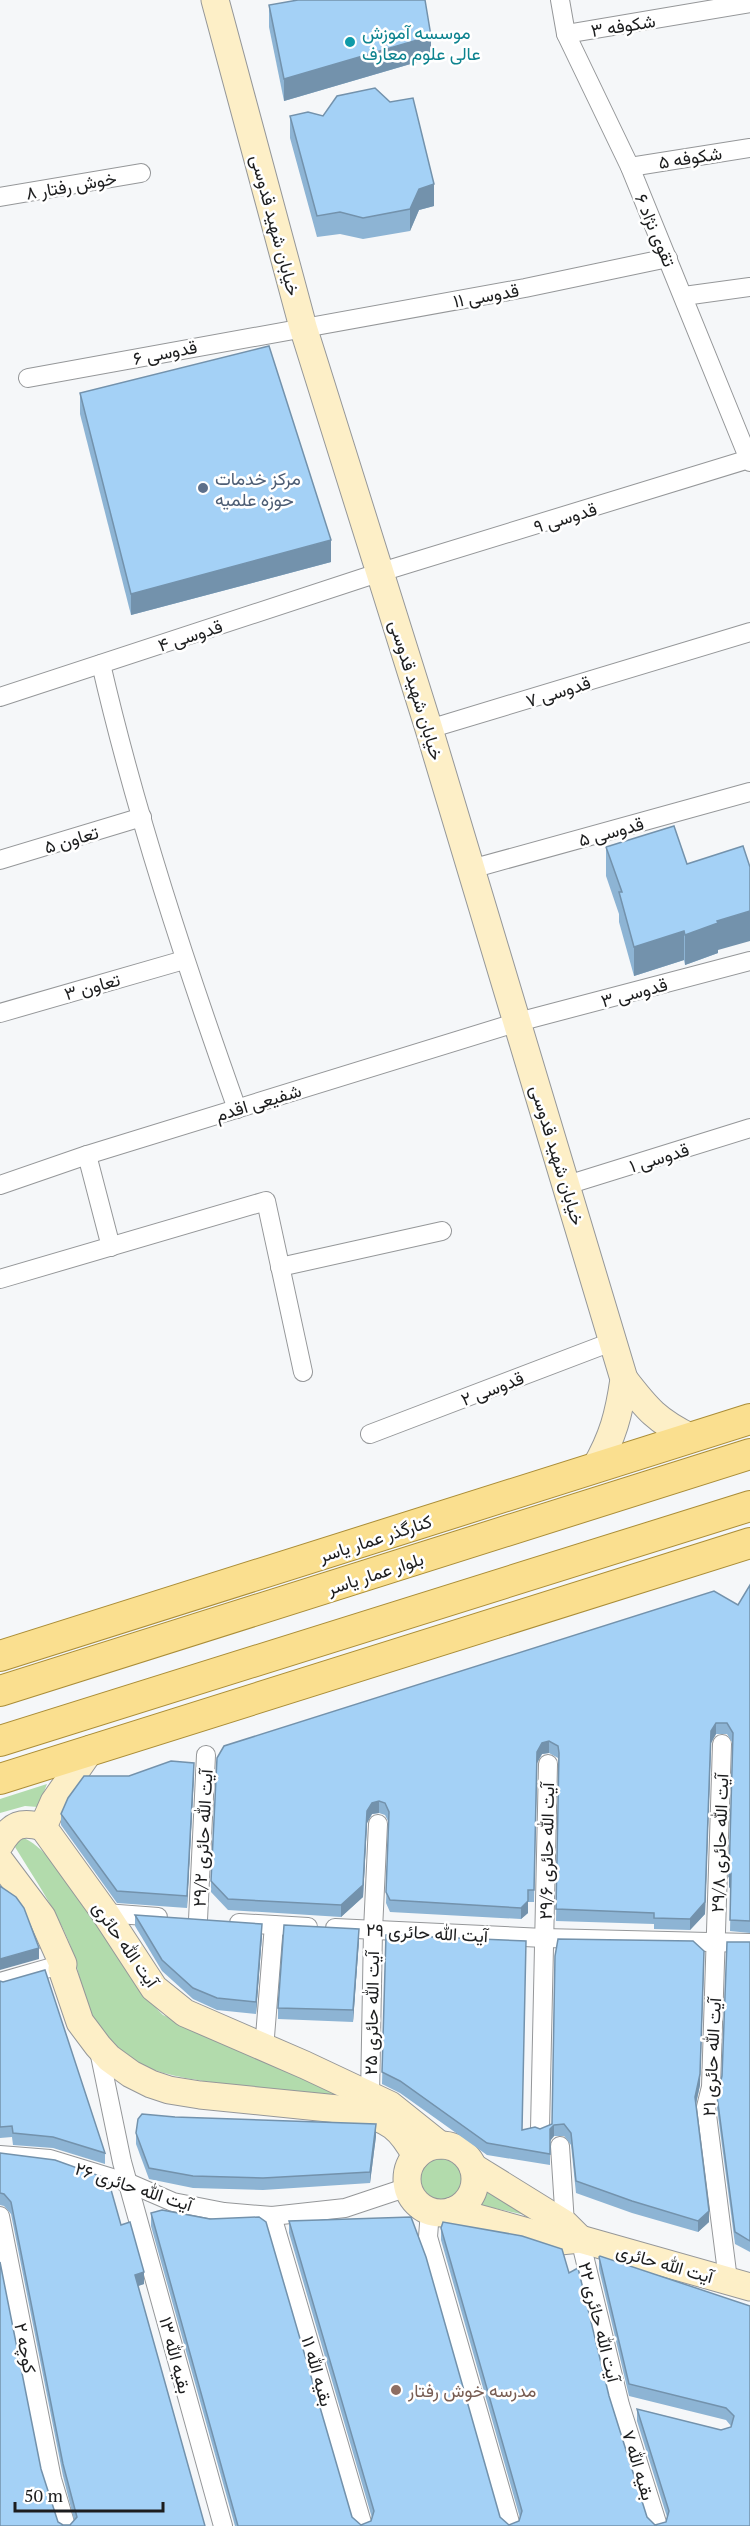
<svg xmlns="http://www.w3.org/2000/svg" width="750" height="2526" font-family="'PT Serif',Vazirmatn,serif">
  <rect width="100%" height="100%" fill="#f5f7f9"/>
  <g fill="#b2dbac">
    <polygon points="47,1784 38,1807 25,1806 0,1813 0,1799"/>
    <path d="M21 1837C63 1850 126 1979 163 2015L351 2098C319 2094 287 2091 256 2087 208 2081 135 2079 103 2036 83 2008 81 1973 69 1942 55 1908 34 1878 15 1847Z"/>
    <circle cx="440" cy="2179" r="26"/>
    <polygon points="480,2186 544,2219 475,2204 480,2193"/>
  </g>
  <g fill="none" stroke-linecap="round" stroke-linejoin="round">
    <defs>
      <g id="minor">
        <polyline points="560,0 566,34 630,167 750,462"/>
        <polyline points="566,34 750,3"/>
        <polyline points="630,167 750,148"/>
        <polyline points="0,197 141,173"/>
        <polyline points="684,296 750,287"/>
        <polyline points="28,378 525,288 668,258"/>
        <path d="M101 664C136 815 185 963 237 1109"/>
        <polyline points="0,697 381,572 749,459"/>
        <polyline points="429,729 750,632"/>
        <polyline points="0,860 142,817"/>
        <polyline points="471,869 750,792"/>
        <polyline points="0,1013 184,960"/>
        <polyline points="87,1155 111,1247"/>
        <polyline points="0,1185 87,1155 518,1022 750,961"/>
        <polyline points="567,1185 750,1128"/>
        <polyline points="280,1267 442,1231"/>
        <polyline points="0,1279 266,1201 303,1372"/>
        <polyline points="370,1434 614,1341"/>
        <polyline points="722,1744 711,2087 706,2107 728,2280"/>
        <polyline points="105,1913 158,1917"/>
        <polyline points="198,1920 206,1755"/>
        <polyline points="239,1923 308,1927"/>
        <polyline points="335,1928 544,1938 750,1943"/>
        <polyline points="0,1982 63,1964"/>
        <polyline points="98,2046 122,2162 223,2526"/>
        <polyline points="264,2049 274,1925"/>
        <polyline points="370,2096 373,1930 378,1824"/>
        <polyline points="540,2129 548,1764"/>
        <polyline points="560,2146 565,2224"/>
        <polyline points="0,2155 50,2159 129,2183 173,2202 224,2212 272,2216 345,2208 408,2187"/>
        <polyline points="430,2211 428,2237 511,2526"/>
        <polyline points="0,2216 52,2479 66,2526"/>
        <polyline points="272,2216 363,2526"/>
        <polyline points="580,2239 620,2405 658,2526"/>
      </g>
      <g id="secondary">
        <path d="M215 0 303 327 429 729 624 1379C619 1414 613 1437 595 1468"/>
        <path d="M624 1379C647 1409 657 1421 692 1438"/>
        <polyline points="91,1749 54,1802 43,1827 105,1913 154,1988 185,2013 305,2065 390,2105 440,2145"/>
        <path d="M0 1844C12 1824 21 1821 43 1827"/>
        <path d="M0 1861 42 1917 63 1964 62 1969 80 2022 98 2046 109 2058 131 2074 151 2084 169 2090 200 2095 358 2111C390 2120 400 2127 416 2156"/>
        <circle cx="441" cy="2179" r="34"/>
        <polyline points="473,2167 565,2224 580,2239"/>
        <polyline points="452,2211 560,2241 580,2239 750,2287"/>
      </g>
      <g id="primary">
        <polyline points="0,1656 750,1419"/>
        <polyline points="0,1691 750,1454"/>
        <polyline points="0,1741 750,1506"/>
        <polyline points="0,1779 750,1543"/>
      </g>
    </defs>
    <use href="#minor" stroke="#959799" stroke-width="20"/>
    <use href="#secondary" stroke="#959799" stroke-width="29"/>
    <use href="#primary" stroke="#aa8d37" stroke-width="32"/>
    <use href="#minor" stroke="#fff" stroke-width="18"/>
    <use href="#secondary" stroke="#fdefc7" stroke-width="27"/>
    <use href="#primary" stroke="#fadf8f" stroke-width="30"/>
  </g>
  <g fill="#8db4d4">
    <polygon points="269,5 431,58 284,101 269,27"/>
    <polygon points="290,116 434,206 419,210 410,231 363,239 340,234 317,237 290,138"/>
    <polygon points="80,393 331,562 131,615 80,414"/>
    <polygon points="606,847 718,950 718,953 685,965 684,960 634,976 619,922 619,914 606,876"/>
    <polygon points="750,1585 750,1933 730,1931 731,1886 729,1888 733,1744 727,1734 716,1734 711,1743 705,1914 690,1930 654,1929 654,1924 556,1921 559,1763 558,1758 549,1753 542,1754 537,1763 534,1902 528,1902 528,1913 521,1919 390,1912 386,1903 389,1823 385,1815 379,1813 372,1814 367,1823 363,1897 341,1917 228,1910 211,1892 211,1881 738,1605"/>
    <polygon points="194,1774 187,1908 117,1903 61,1825 61,1814 129,1776"/>
    <polygon points="135,1915 262,1935 256,2014 217,2010 193,1999 162,1971 135,1926"/>
    <polygon points="386,1935 522,2130 540,2129 700,2085 696,2104 709,2222 698,2232 632,2213 576,2193 571,2145 564,2136 554,2136 550,2141 550,2165 487,2155 400,2093 382,2084"/>
    <polygon points="359,1940 353,2022 278,2019 278,2008"/>
    <polygon points="750,1942 750,2252 735,2244 717,2108 717,2096"/>
    <polygon points="0,1981 105,2153 105,2164 53,2148 13,2145 12,2137 0,2138"/>
    <polygon points="175,2117 376,2136 370,2183 263,2190 193,2188 149,2179 136,2144 136,2133"/>
    <polygon points="0,2153 121,2225 144,2284 138,2286 205,2526 0,2526 41,2469 58,2522 63,2525 70,2525 74,2520 63,2476 11,2214 4,2206 0,2205"/>
    <polygon points="151,2213 352,2517 361,2525 371,2521 372,2518 289,2233 289,2221 500,2517 509,2525 519,2521 520,2518 441,2240 441,2228 569,2273 609,2396 647,2517 655,2525 666,2522 667,2517 637,2421 637,2409 721,2430 731,2427 731,2426 726,2420 629,2396 599,2269 599,2257 750,2306 750,2526 235,2526 151,2226"/>
  </g>
  <g fill="#7392ac">
    <polygon points="431,36 431,58 284,101 284,79"/>
    <polygon points="434,184 434,206 419,210 410,231 410,209 419,189"/>
    <polygon points="331,540 331,562 131,615 131,594"/>
    <polygon points="750,911 750,941 718,950 718,953 685,965 685,935 717,921"/>
    <polygon points="684,931 684,960 634,976 634,947"/>
    <polygon points="716,1723 716,1734 711,1743 705,1914 690,1930 690,1919 711,1731"/>
    <polygon points="549,1741 549,1753 542,1754 537,1763 534,1902 537,1752 542,1743"/>
    <polygon points="194,1763 194,1774 187,1908 187,1896"/>
    <polygon points="379,1801 379,1813 372,1814 367,1823 363,1897 341,1917 341,1905 367,1811 372,1803"/>
    <polygon points="731,1874 731,1886 729,1888 729,1876"/>
    <polygon points="528,1890 528,1913 521,1919 521,1908"/>
    <polygon points="262,1924 262,1935 256,2014 256,2002"/>
    <polygon points="359,1929 359,1940 353,2022 353,2010"/>
    <polygon points="39,1948 39,1959 0,1970 0,1959"/>
    <polygon points="704,1962 700,2085 695,2108 695,2097"/>
    <polygon points="376,2124 376,2136 370,2183 370,2172"/>
    <polygon points="554,2125 554,2136 550,2141 550,2165 550,2129"/>
    <polygon points="709,2211 709,2222 698,2232 698,2221"/>
    <polygon points="144,2272 144,2284 135,2287 135,2275"/>
  </g>
  <g fill="#a4d1f6" stroke="#7392ac" stroke-width="1.5">
    <polygon points="298,0 425,0 431,36 284,79 269,5"/>
    <polygon points="375,88 390,102 413,98 434,184 419,189 410,209 363,218 340,212 317,216 290,116 308,112 323,116 337,96"/>
    <polygon points="269,346 331,540 131,594 80,393"/>
    <polygon points="674,826 687,864 743,846 750,867 750,911 717,921 718,923 685,935 684,931 634,947 619,892 622,892 606,847"/>
    <polygon points="750,1585 750,1921 730,1920 731,1874 729,1876 733,1733 727,1723 716,1723 711,1731 705,1902 690,1919 654,1918 654,1913 556,1909 559,1753 558,1746 549,1741 542,1743 537,1752 534,1890 528,1890 528,1901 521,1908 390,1900 386,1892 389,1812 385,1803 379,1801 372,1803 367,1811 363,1885 341,1905 228,1899 211,1881 217,1758 224,1746 714,1591 738,1605"/>
    <polygon points="171,1761 194,1763 187,1896 117,1891 61,1814 68,1798 84,1776 129,1776"/>
    <polygon points="0,1886 16,1897 24,1908 39,1948 0,1959"/>
    <polygon points="135,1915 262,1924 256,2002 217,1998 193,1988 162,1960"/>
    <polygon points="284,1925 359,1929 353,2010 278,2008"/>
    <polygon points="386,1935 526,1941 522,2130 535,2127 540,2129 552,2124 555,1956 558,1939 693,1941 704,1951 700,2074 695,2097 709,2211 698,2221 632,2201 576,2181 571,2133 564,2124 554,2125 550,2129 550,2154 487,2143 400,2081 382,2072"/>
    <polygon points="727,1942 750,1942 750,2241 735,2232 717,2096 722,2076"/>
    <polygon points="45,1970 105,2153 53,2137 13,2133 12,2126 0,2127 0,1981 3,1982"/>
    <polygon points="142,2114 175,2117 376,2124 370,2172 263,2178 193,2176 149,2168 136,2133 138,2119"/>
    <polygon points="0,2153 55,2160 108,2179 121,2225 130,2222 144,2272 135,2275 205,2526 0,2526 0,2262 41,2469 58,2522 63,2525 70,2525 77,2517 63,2464 11,2202 4,2194 0,2193"/>
    <polygon points="162,2210 210,2219 259,2217 266,2222 352,2517 361,2525 371,2521 374,2511 289,2221 411,2217 426,2257 500,2517 509,2525 519,2521 522,2511 441,2228 443,2222 522,2236 562,2249 569,2273 578,2268 609,2396 647,2517 655,2525 666,2522 669,2511 637,2409 721,2430 731,2427 734,2416 726,2408 629,2384 599,2257 600,2256 750,2306 750,2526 238,2526 151,2213"/>
  </g>
  <circle fill="#0f9aa8" stroke="#fff" stroke-width="2" cx="350" cy="42" r="6"/>
  <circle fill="#5c6f8a" stroke="#fff" stroke-width="2" cx="203" cy="488" r="6"/>
  <circle fill="#8d6e63" stroke="#fff" stroke-width="2" cx="396" cy="2390" r="6"/>
  <g text-anchor="middle" dominant-baseline="central" stroke-width="5" stroke-linejoin="round" paint-order="stroke">
    <g font-size="18" fill="#1c1d1e" stroke="#fff">
      <text transform="translate(623 25) rotate(-9)">شکوفه ۳</text>
      <text transform="translate(690 157) rotate(-9)">شکوفه ۵</text>
      <text transform="translate(71 185) rotate(-10)">خوش رفتار ۸</text>
      <text transform="translate(276 225) rotate(75)">خیابان شهید قدوسی</text>
      <text transform="translate(656 230) rotate(67)">تقوی نژاد ۶</text>
      <text transform="translate(486 295) rotate(-10)">قدوسی ۱۱</text>
      <text transform="translate(165 352) rotate(-11)">قدوسی ۶</text>
      <text transform="translate(565 517) rotate(-17)">قدوسی ۹</text>
      <text transform="translate(190 635) rotate(-18)">قدوسی ۴</text>
      <text transform="translate(417 690) rotate(73)">خیابان شهید قدوسی</text>
      <text transform="translate(558 691) rotate(-17)">قدوسی ۷</text>
      <text transform="translate(611 831) rotate(-15)">قدوسی ۵</text>
      <text transform="translate(71 839) rotate(-17)">تعاون ۵</text>
      <text transform="translate(92 986) rotate(-16)">تعاون ۳</text>
      <text transform="translate(634 992) rotate(-15)">قدوسی ۳</text>
      <text transform="translate(258 1102) rotate(-17)">شفیعی اقدم</text>
      <text transform="translate(558 1155) rotate(73)">خیابان شهید قدوسی</text>
      <text transform="translate(659 1157) rotate(-17)">قدوسی ۱</text>
      <text transform="translate(492 1388) rotate(-21)">قدوسی ۲</text>
      <text transform="translate(375 1538) rotate(-18)">کنارگذر عمار یاسر</text>
      <text transform="translate(375 1573) rotate(-18)">بلوار عمار یاسر</text>
      <text transform="translate(202 1838) rotate(-87)">آیت الله حائری ۲۹/۲</text>
      <text transform="translate(719 1843) rotate(-88)">آیت الله حائری ۲۹/۸</text>
      <text transform="translate(546 1851) rotate(-89)">آیت الله حائری ۲۹/۶</text>
      <text transform="translate(427 1932) rotate(3)">آیت الله حائری ۲۹</text>
      <text transform="translate(126 1944) rotate(55)">آیت الله حائری</text>
      <text transform="translate(371 2013) rotate(-89)">آیت الله حائری ۲۵</text>
      <text transform="translate(711 2057) rotate(-87)">آیت الله حائری ۲۱</text>
      <text transform="translate(134 2186) rotate(18)">آیت الله حائری ۲۶</text>
      <text transform="translate(665 2263) rotate(16)">آیت الله حائری</text>
      <text transform="translate(600 2322) rotate(76)">آیت الله حائری ۲۲</text>
      <text transform="translate(26 2348) rotate(79)">کوچه ۲</text>
      <text transform="translate(176 2355) rotate(75)">بقیه الله ۱۳</text>
      <text transform="translate(318 2371) rotate(74)">بقیه الله ۱۱</text>
      <text transform="translate(639 2465) rotate(73)">بقیه الله ۷</text>
    </g>
    <g font-size="18" fill="#0d838f" stroke="#fff" text-anchor="start">
      <text x="362" y="32">موسسه آموزش<tspan x="362" dy="21">عالی علوم معارف</tspan></text>
    </g>
    <g font-size="18" fill="#4e5e75" stroke="#fff" text-anchor="start">
      <text x="215" y="478">مرکز خدمات<tspan x="215" dy="21">حوزه علمیه</tspan></text>
    </g>
    <g font-size="18" fill="#785e54" stroke="#fff" text-anchor="start">
      <text x="408" y="2390">مدرسه خوش رفتار</text>
    </g>
  </g>
  <path d="M15 2502v9h148v-9" fill="none" stroke="#1c1d1e" stroke-width="3"/>
  <text x="24" y="2502" font-size="18" fill="#1c1d1e" stroke="#ffffff" stroke-width="4.5" paint-order="stroke">50 m</text>
</svg>
